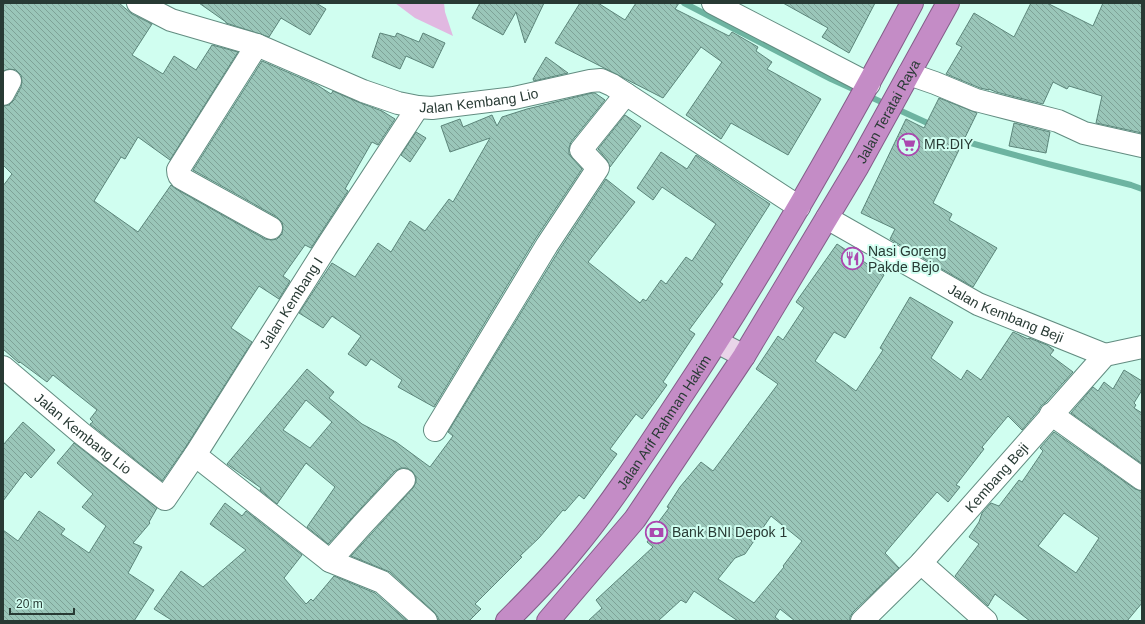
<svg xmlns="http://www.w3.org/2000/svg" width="1145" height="624" font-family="Arial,sans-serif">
  <defs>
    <pattern id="building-back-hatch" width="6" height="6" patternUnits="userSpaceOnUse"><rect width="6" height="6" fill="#9ac6b9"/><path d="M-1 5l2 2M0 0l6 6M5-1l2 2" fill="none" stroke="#7ea297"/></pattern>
  </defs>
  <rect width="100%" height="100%" fill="#d0fef0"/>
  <polygon fill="#e1b8e1" points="395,3 444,3 445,12 453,36 415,18"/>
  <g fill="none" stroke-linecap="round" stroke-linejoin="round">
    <g stroke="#6db4a1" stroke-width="6">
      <polyline points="684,3 831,79 934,126"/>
      <polyline points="956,137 967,142 1048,164 1131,185 1142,189"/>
    </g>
  </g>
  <g fill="url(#building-back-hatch)" stroke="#5c857a" fill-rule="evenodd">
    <polygon points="3,3 119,3 132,14 152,24 132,55 163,74 174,56 196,70 212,45 238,52 170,160 138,137 125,159 121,157 94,201 138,232 171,185 176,189 265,239 272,240 277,239 282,234 283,227 282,222 277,217 193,170 262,61 317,85 331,94 333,91 358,102 382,111 395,119 378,145 372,142 345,189 348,191 311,248 305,245 283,276 290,281 279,299 259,286 231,328 252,342 185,448 162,481 90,424 93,422 90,419 97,410 53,375 47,382 20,362 19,363 3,349 3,186 12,174 3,165 3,106 9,105 14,100 21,87 22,81 21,75 16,70 9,69 3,71"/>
    <polygon points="199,3 316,3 326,9 310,35 281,18 269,37 226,23 226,22"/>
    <polygon points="480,3 544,3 525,43 516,12 503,35 472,18"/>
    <polygon points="580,3 598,3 625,20 636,3 679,3 675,9 729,36 732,32 758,47 756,51 772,62 767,69 821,99 788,155 731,123 721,139 686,115 722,62 701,47 663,98 555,43"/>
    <polygon points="783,3 875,3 849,53 822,37 828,28"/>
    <polygon points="1031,3 1047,3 1093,26 1103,3 1142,3 1142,133 1096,123 1102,96 1069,86 1067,89 1053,82 1043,104 996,92 989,89 989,90 980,88 946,74 962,47 956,44 974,13 1014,37"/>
    <polygon points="380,33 395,37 397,33 419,42 423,33 445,43 433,68 406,56 400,69 372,57"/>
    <polygon points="546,57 568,73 534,81 533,79"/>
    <polygon points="592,93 595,93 605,100 571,142 569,148 569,154 572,158 582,169 536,238 434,407 398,387 402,380 371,359 366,366 348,354 361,336 332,316 323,328 299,313 332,263 355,277 378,243 391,252 410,221 425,231 449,199 453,202 490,138 450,152 441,126 460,119 463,127 492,115 497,126 502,117 527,109"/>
    <polygon points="939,98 977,113 933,203 952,214 949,220 997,248 973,287 890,239 895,229 861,213 906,119 924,128"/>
    <polygon points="625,115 641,126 610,167 607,160 598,149"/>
    <polygon points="1014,123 1050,132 1046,153 1009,146"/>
    <polygon points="416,132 426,138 410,162 401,155"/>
    <path d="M661 152 687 169 696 155 770 204 720 282 723 284 689 330 695 334 663 382 667 385 654 403 642 419 636 414 610 449 617 454 584 499 579 495 565 511 563 510 539 538 520 556 522 557 475 604 481 609 469 621H438V617L434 612 390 572 351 556 413 488 416 482V477L412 471 406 468H401L395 471 328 544 307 527 335 487 306 463 277 504 260 490 261 488 227 464 307 369 334 392 329 398 362 424 396 442 430 467 453 436 448 432 558 252 606 179 635 202 588 262 640 303 643 299 646 301 661 280 666 284 686 257 692 261 716 224 662 187 653 200 637 188ZM306 400 332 422 310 448 283 430Z"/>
    <path d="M837 244 884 275 845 338 834 332 815 361 856 391 883 350 880 348 910 297 953 322 931 358 961 380 967 370 981 380 1013 332 1028 339 1029 338 1047 345 1054 350 1050 355 1073 372 1046 402 1041 406 1039 410 1022 430 1008 416 982 447 984 449 956 485 960 487 948 502 937 492 885 553 899 568 853 612 850 617V621H795L780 609 775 617 780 621H738L694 591 686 603 681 600 658 621H588L602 608 596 600 653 547 647 542 659 525 657 524 669 508 667 507 680 487 701 462 713 471 778 384 756 369 778 336 783 340 804 308 796 302ZM771 516 802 541 783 566 784 567 754 603 718 579 735 558 745 554Z"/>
    <polygon points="1124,370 1142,381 1142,390 1134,403 1136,405 1134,408 1142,413 1142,464 1071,413 1093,387 1098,391 1104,382 1113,389"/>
    <polygon points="23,422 55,450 31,478 25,472 3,501 3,445"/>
    <path d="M1054 432 1135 489 1142 491V603L1127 621H1030L995 594 988 606 955 576 979 544 969 537 979 522 982 513 991 503 999 506 1019 480 1022 482 1043 451 1040 448ZM1064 513 1099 538 1076 573 1038 546Z"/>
    <polygon points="74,443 157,508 149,522 150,523 133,543 142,547 128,573 154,590 134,621 3,621 3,530 18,541 39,511 65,529 61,534 89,553 106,526 82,507 93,494 57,463"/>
    <polygon points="225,503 242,516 246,511 302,555 284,578 306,604 311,599 313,601 334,576 375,593 407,621 173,621 154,609 181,571 203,587 246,550 210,524"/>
  </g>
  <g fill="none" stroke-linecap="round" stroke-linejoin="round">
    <defs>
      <g id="minor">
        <path id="s1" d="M138 3 171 20 257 45 363 91 398 103 418 107 432 108 514 98 590 81 601 80 612 85 799 207"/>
        <polyline points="713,3 869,84"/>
        <path d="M257 45 178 170C178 175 179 177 183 179L271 228"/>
        <polyline points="909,74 935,83 976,100 1058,121 1084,133 1142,146"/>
        <polyline points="3,94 10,81"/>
        <path id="s2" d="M827 218 978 304 1105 355"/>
        <path id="s3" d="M3 367 81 433 165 499 195 455 327 246 418 107"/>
        <polyline points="1051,414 1142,479"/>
        <polyline points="435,430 547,245 598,168 581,150 626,94"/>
        <polyline points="195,455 330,561 382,582 426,621"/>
        <polyline points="330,561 362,525 404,480"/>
        <polyline points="921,563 986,621"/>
        <path id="s4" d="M862 621 921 563 1105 355 1142 347"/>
      </g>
      <polyline id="secondary" points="717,342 744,356"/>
      <g id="trunk">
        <path id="s5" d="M507 621C530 598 553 575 573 550 613 502 646 450 680 398 765 271 840 138 912 3"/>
        <path id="s6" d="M548 621 635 519 744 356 858 166 948 3"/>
      </g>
    </defs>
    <use href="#minor" stroke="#628c80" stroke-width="24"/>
    <use href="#secondary" stroke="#628c80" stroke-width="24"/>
    <use href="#trunk" stroke="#845d89" stroke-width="24"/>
    <use href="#minor" stroke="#fff" stroke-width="22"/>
    <use href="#secondary" stroke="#e9d4e9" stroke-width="22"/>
    <use href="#trunk" stroke="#c48cc6" stroke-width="22"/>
  </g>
  <defs>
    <symbol id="supermarket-ring" viewBox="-11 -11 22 22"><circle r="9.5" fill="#d0fef0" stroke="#ab48af" stroke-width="1.5"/><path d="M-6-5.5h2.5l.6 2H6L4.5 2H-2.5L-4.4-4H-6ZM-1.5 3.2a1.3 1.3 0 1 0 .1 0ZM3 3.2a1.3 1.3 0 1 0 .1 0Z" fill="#ab48af"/></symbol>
    <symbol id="restaurant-ring" viewBox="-11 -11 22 22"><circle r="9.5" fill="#d0fef0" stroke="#ab48af" stroke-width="1.5"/><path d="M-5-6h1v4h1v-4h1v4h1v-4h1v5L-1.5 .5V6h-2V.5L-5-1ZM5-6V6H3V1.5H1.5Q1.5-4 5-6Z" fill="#ab48af"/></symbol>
    <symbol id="bank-ring" viewBox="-11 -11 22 22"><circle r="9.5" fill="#d0fef0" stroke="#ab48af" stroke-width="1.5"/><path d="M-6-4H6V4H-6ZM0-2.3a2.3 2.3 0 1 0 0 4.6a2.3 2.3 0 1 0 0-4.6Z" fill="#ab48af"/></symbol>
  </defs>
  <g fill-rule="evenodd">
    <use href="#supermarket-ring" x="896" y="132" width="25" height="25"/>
    <use href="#restaurant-ring" x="840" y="246" width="25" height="25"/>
    <use href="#bank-ring" x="644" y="520" width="25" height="25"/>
  </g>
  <g text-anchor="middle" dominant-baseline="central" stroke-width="4" stroke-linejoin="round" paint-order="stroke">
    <g font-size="14" fill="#283a34" stroke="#d0fef0">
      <text stroke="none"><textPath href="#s1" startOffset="361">Jalan Kembang Lio</textPath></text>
      <text stroke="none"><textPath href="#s6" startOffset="614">Jalan Teratai Raya</textPath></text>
      <text stroke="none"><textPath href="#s3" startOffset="442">Jalan Kembang I</textPath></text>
      <text stroke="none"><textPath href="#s2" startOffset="203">Jalan Kembang Beji</textPath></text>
      <text stroke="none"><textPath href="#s5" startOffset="254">Jalan Arif Rahman Hakim</textPath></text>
      <text stroke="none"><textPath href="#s3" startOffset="104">Jalan Kembang Lio</textPath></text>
      <text stroke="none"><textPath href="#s4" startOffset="197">Kembang Beji</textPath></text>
    </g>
    <g font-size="14" fill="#283a34" stroke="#d0fef0" text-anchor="start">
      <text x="924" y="144">MR.DIY</text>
      <text x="868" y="251">Nasi Goreng<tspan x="868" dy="16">Pakde Bejo</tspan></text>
      <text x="672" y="532">Bank BNI Depok 1</text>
    </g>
  </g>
  <rect width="1145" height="624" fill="none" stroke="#283a34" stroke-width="8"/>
  <path d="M10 608v6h64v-6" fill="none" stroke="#283a34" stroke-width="2"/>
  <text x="16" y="608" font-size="12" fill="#283a34" stroke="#d0fef0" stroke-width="3" paint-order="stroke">20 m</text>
</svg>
